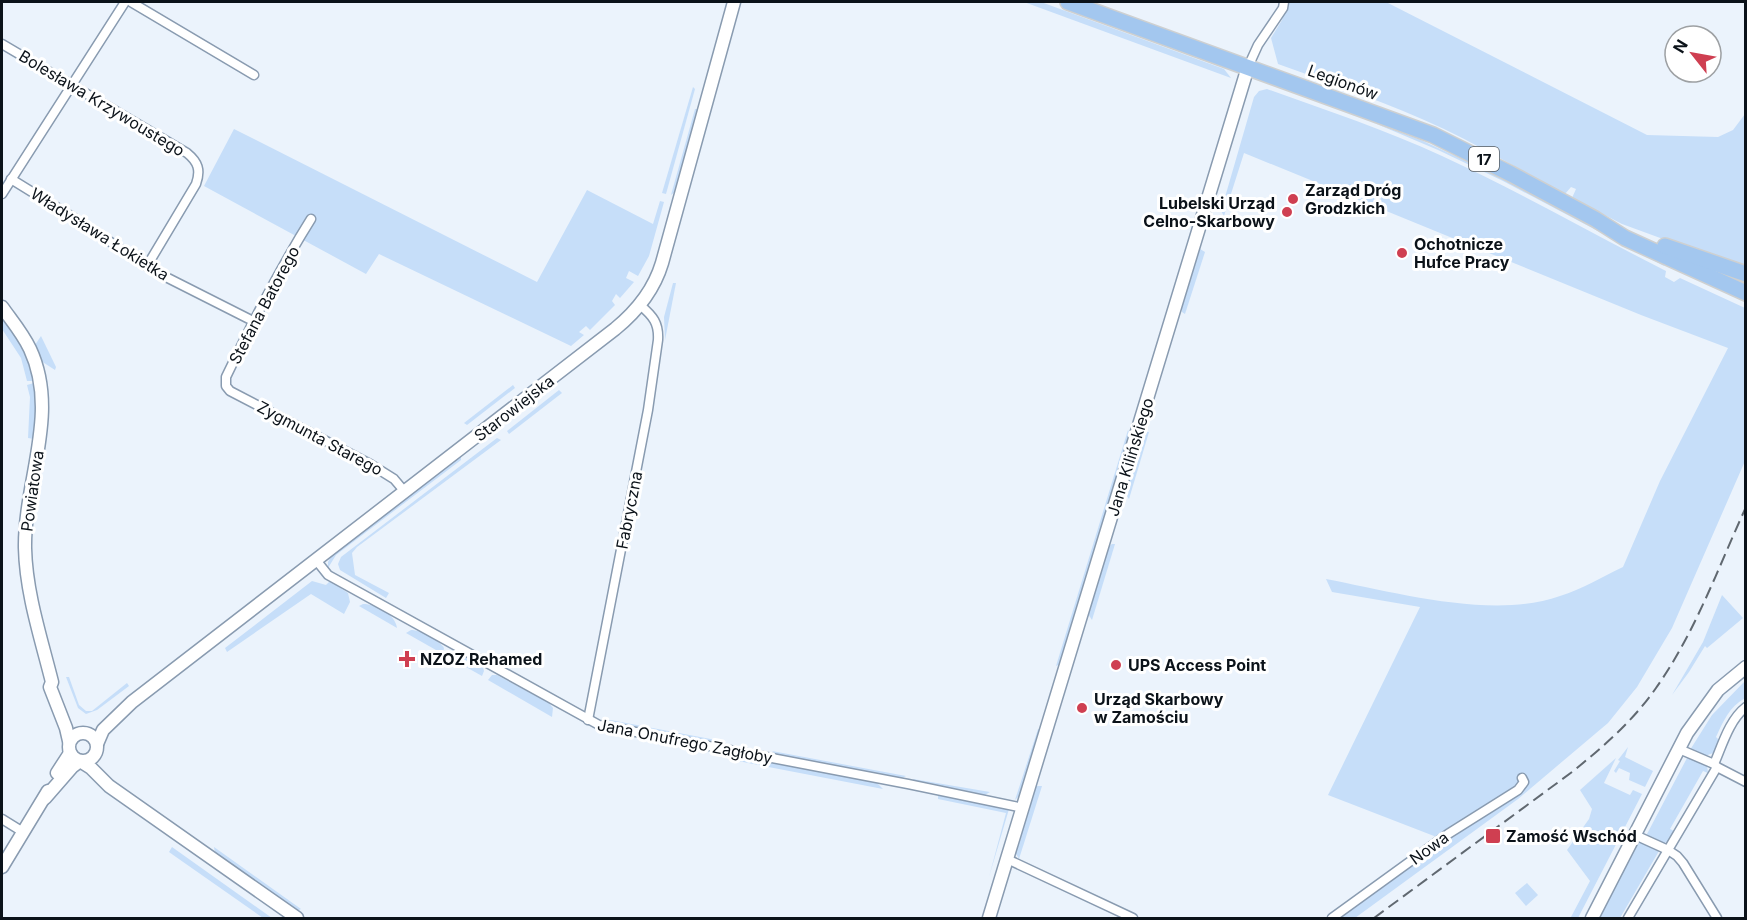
<svg xmlns="http://www.w3.org/2000/svg" width="1747" height="920" font-family="Inter,sans-serif">
  <rect width="100%" height="100%" fill="#ebf3fc"/>
  <g fill="#c6def9">
    <polygon points="1024,2 1041,2 1224,69 1231,78"/>
    <path d="M1287 2H1386L1647 135 1718 137 1733 130 1745 114V269L1622 224 1572 198 1576 189 1571 187 1565 194C1525 172 1485 149 1444 129 1390 104 1334 84 1278 64L1271 38 1282 20Z"/>
    <polygon points="693,87 695,89 666,194 662,193"/>
    <path d="M1267 89C1326 110 1385 130 1442 156 1518 191 1591 233 1666 271L1665 277 1674 282 1680 278 1745 308V461L1672 628 1637 687 1608 723 1518 799 1355 918H1336L1439 843 1434 836 1328 795 1420 607 1332 592 1326 579C1394 592 1493 620 1560 596 1582 589 1602 577 1623 567L1660 481 1728 348 1641 315 1244 153 1224 216 1221 211C1232 173 1243 135 1254 97L1259 91Z"/>
    <polygon points="695,109 698,109 676,191 671,195"/>
    <polygon points="1372,122 1421,140 1479,167 1661,261 1664,266 1503,181 1438,150"/>
    <polygon points="234,129 537,282 587,190 653,224 660,201 664,202 649,256 638,276 629,271 626,278 634,282 620,298 616,294 612,301 615,305 590,330 586,326 579,332 584,335 571,346 379,254 366,274 204,186"/>
    <polygon points="1200,249 1205,252 1185,314 1182,312 1182,308"/>
    <polygon points="673,283 676,283 665,340 664,317"/>
    <path d="M2 318C17 334 28 358 34 381H27L21 358 2 329Z"/>
    <polygon points="41,336 56,367 55,370 41,361 35,345"/>
    <polygon points="34,383 37,399 34,439 28,438 30,397 27,385"/>
    <polygon points="513,385 515,388 467,425 464,423"/>
    <polygon points="559,390 562,393 509,434 507,431"/>
    <polygon points="1128,430 1130,434 1061,664 1056,666"/>
    <polygon points="1145,432 1149,432 1129,499 1125,493 1143,435"/>
    <polygon points="497,438 501,440 357,547 352,553 355,575 389,593 386,598 340,570 338,564 341,557"/>
    <polygon points="461,456 461,460 336,555 328,568 328,562 331,556"/>
    <polygon points="1112,544 1115,544 1092,620 1088,614 1108,547"/>
    <polygon points="312,581 326,585 330,581 348,593 350,602 344,614 311,594 227,652 225,648"/>
    <polygon points="1722,595 1743,618 1707,648 1705,646 1689,672 1672,695 1703,642"/>
    <path d="M363 604C376 604 395 614 397 628L359 606Z"/>
    <path d="M411 630C421 630 438 639 444 648L443 654 406 633Z"/>
    <polygon points="455,654 461,654 483,667 484,671 482,676 450,658"/>
    <polygon points="492,675 497,675 549,703 553,708 552,717 488,680"/>
    <polygon points="66,677 69,677 79,705 86,711 92,711 127,683 129,686 97,710 86,714 78,708"/>
    <path d="M1745 681V698C1729 707 1723 722 1716 737L1720 741 1713 753 1705 756 1690 750 1712 715Z"/>
    <polygon points="605,719 721,741 718,744 611,724"/>
    <polygon points="1038,729 1041,730 1020,795 1015,800"/>
    <polygon points="1628,747 1625,757 1653,771 1645,787 1629,780 1630,773 1619,768 1616,773 1614,771 1620,761 1618,760"/>
    <polygon points="772,751 906,776 902,778 777,755"/>
    <polygon points="743,757 877,783 883,789 738,761"/>
    <polygon points="1616,758 1604,783 1630,795 1633,790 1642,794 1578,918 1571,917 1590,881 1567,850 1589,819 1592,809 1580,790"/>
    <polygon points="1687,758 1707,765 1708,773 1703,771 1670,829 1674,831 1668,841 1663,844 1649,838 1647,834"/>
    <polygon points="913,779 990,792 983,796 914,781"/>
    <polygon points="1037,786 1042,786 1019,859 1015,852 1034,788"/>
    <polygon points="938,795 1009,809 989,877 1006,813 938,799"/>
    <polygon points="1638,841 1659,851 1620,918 1598,918"/>
    <polygon points="172,847 272,918 263,918 176,857 169,852"/>
    <polygon points="214,847 301,909 297,911 215,853"/>
    <polygon points="1527,883 1538,895 1526,906 1515,893"/>
  </g>
  <g fill="none" stroke-linecap="round" stroke-linejoin="round">
    <defs>
      <g id="street">
        <polyline points="131,2 254,75"/>
        <path d="M2 44 187 153C198 162 201 170 196 184L147 266"/>
        <polyline points="1248,67 1258,45 1283,8 1284,2"/>
        <polyline points="11,179 79,221 154,271 253,321"/>
        <polyline points="2,194 125,2"/>
        <path d="M311 219C279 270 252 323 226 377V386L230 391 370 464 394 479 405 492"/>
        <polyline points="316,560 328,575 599,725 908,784 1023,808"/>
        <path d="M588 720 648 410 658 340C659 323 653 316 640 305"/>
        <polyline points="1679,749 1714,764"/>
        <path d="M1717 767 1714 764C1722 746 1729 720 1746 707"/>
        <polyline points="2,819 23,832"/>
        <polyline points="1007,859 1133,918"/>
        <polyline points="1332,918 1448,834 1518,790 1524,782 1522,778"/>
        <polyline points="1628,918 1668,850 1635,835"/>
        <polyline points="1717,918 1683,863 1677,856 1668,850 1717,767 1746,782"/>
      </g>
      <g id="secondary">
        <path d="M2 307C12 321 23 334 30 349 60 413 24 481 25 548 26 593 41 638 52 682L50 687 66 728 69 741"/>
        <circle cx="83" cy="747" r="14"/>
        <path d="M97 744 103 730 132 702 615 329C637 311 654 290 662 263L734 2"/>
        <polyline points="57,773 70,753"/>
        <polyline points="45,798 72,767 80,761 91,768 109,786 297,918"/>
        <polyline points="2,867 48,791"/>
        <polyline points="989,918 1248,67"/>
        <polyline points="1592,918 1687,733 1718,690 1746,667"/>
      </g>
      <g id="highway">
        <polyline points="1068,2 1433,135 1511,174 1595,219 1625,238 1746,293"/>
        <polyline points="1665,246 1746,274"/>
      </g>
    </defs>
    <use href="#street" stroke="#899bb0" stroke-width="11"/>
    <use href="#secondary" stroke="#899bb0" stroke-width="15"/>
    <use href="#highway" stroke="#ced0d1" stroke-width="18"/>
    <use href="#street" stroke="#fff" stroke-width="8"/>
    <use href="#secondary" stroke="#fff" stroke-width="12"/>
    <use href="#highway" stroke="#a3c7ef" stroke-width="15"/>
    <path stroke="#606870" stroke-width="2" stroke-dasharray="12 6" stroke-linecap="butt" d="M1374 918 1572 772C1603 747 1633 721 1656 688 1695 633 1718 568 1746 507"/>
  </g>
  <g fill="#cf3f51" stroke="#fff" stroke-width="2">
    <circle cx="1293" cy="199" r="6"/>
    <circle cx="1287" cy="212" r="6"/>
    <circle cx="1402" cy="253" r="6"/>
    <path d="M404 650h6v6h6v6h-6v6h-6v-6h-6v-6h6z"/>
    <circle cx="1116" cy="665" r="6"/>
    <circle cx="1082" cy="708" r="6"/>
    <rect x="1485" y="828" width="16" height="16" rx="3"/>
  </g>
  <g text-anchor="middle" dominant-baseline="central" stroke-width="6" stroke-linejoin="round" paint-order="stroke">
    <rect fill="#fff" stroke="#54595e" stroke-width="1.5" x="1469" y="147" width="30" height="24" rx="4.5"/>
    <g font-size="15" font-weight="bold" fill="#0b1219">
      <text x="1484" y="159">17</text>
    </g>
    <g font-size="16" fill="#0b1219" stroke="#fff">
      <text transform="translate(1343 82) rotate(20)">Legionów</text>
      <text transform="translate(102 103) rotate(31)">Bolesława Krzywoustego</text>
      <text transform="translate(100 234) rotate(32)">Władysława Łokietka</text>
      <text transform="translate(264 305) rotate(-62)">Stefana Batorego</text>
      <text transform="translate(514 408) rotate(-38)">Starowiejska</text>
      <text transform="translate(320 438) rotate(28)">Zygmunta Starego</text>
      <text transform="translate(1130 457) rotate(-73)">Jana Kilińskiego</text>
      <text transform="translate(32 491) rotate(-82)">Powiatowa</text>
      <text transform="translate(629 510) rotate(-79)">Fabryczna</text>
      <text transform="translate(685 741) rotate(11)">Jana Onufrego Zagłoby</text>
      <text transform="translate(1429 848) rotate(-36)">Nowa</text>
    </g>
    <g font-size="16" font-weight="bold" fill="#0b1219" stroke="#fff" text-anchor="start">
      <text x="1305" y="190">Zarząd Dróg<tspan x="1305" dy="18">Grodzkich</tspan></text>
      <text x="1275" y="203" text-anchor="end">Lubelski Urząd<tspan x="1275" dy="18">Celno-Skarbowy</tspan></text>
      <text x="1414" y="244">Ochotnicze<tspan x="1414" dy="18">Hufce Pracy</tspan></text>
      <text x="420" y="659">NZOZ Rehamed</text>
      <text x="1128" y="665">UPS Access Point</text>
      <text x="1094" y="699">Urząd Skarbowy<tspan x="1094" dy="18">w Zamościu</tspan></text>
      <text x="1506" y="836">Zamość Wschód</text>
    </g>
  </g>
  <rect width="1747" height="920" fill="none" stroke="#0b1219" stroke-width="6"/>
  <g transform="translate(1693 54) rotate(301)"><circle r="28" fill="#ffffff" stroke="#9da0a3" stroke-width="1.5"/>
  <path d="M0-4.5L10 22L0 15L-10 22Z" fill="#cf3f51"/>
  <text y="-9" font-size="16" font-weight="bold" text-anchor="middle" fill="#0b1219">N</text>
  </g>
</svg>
